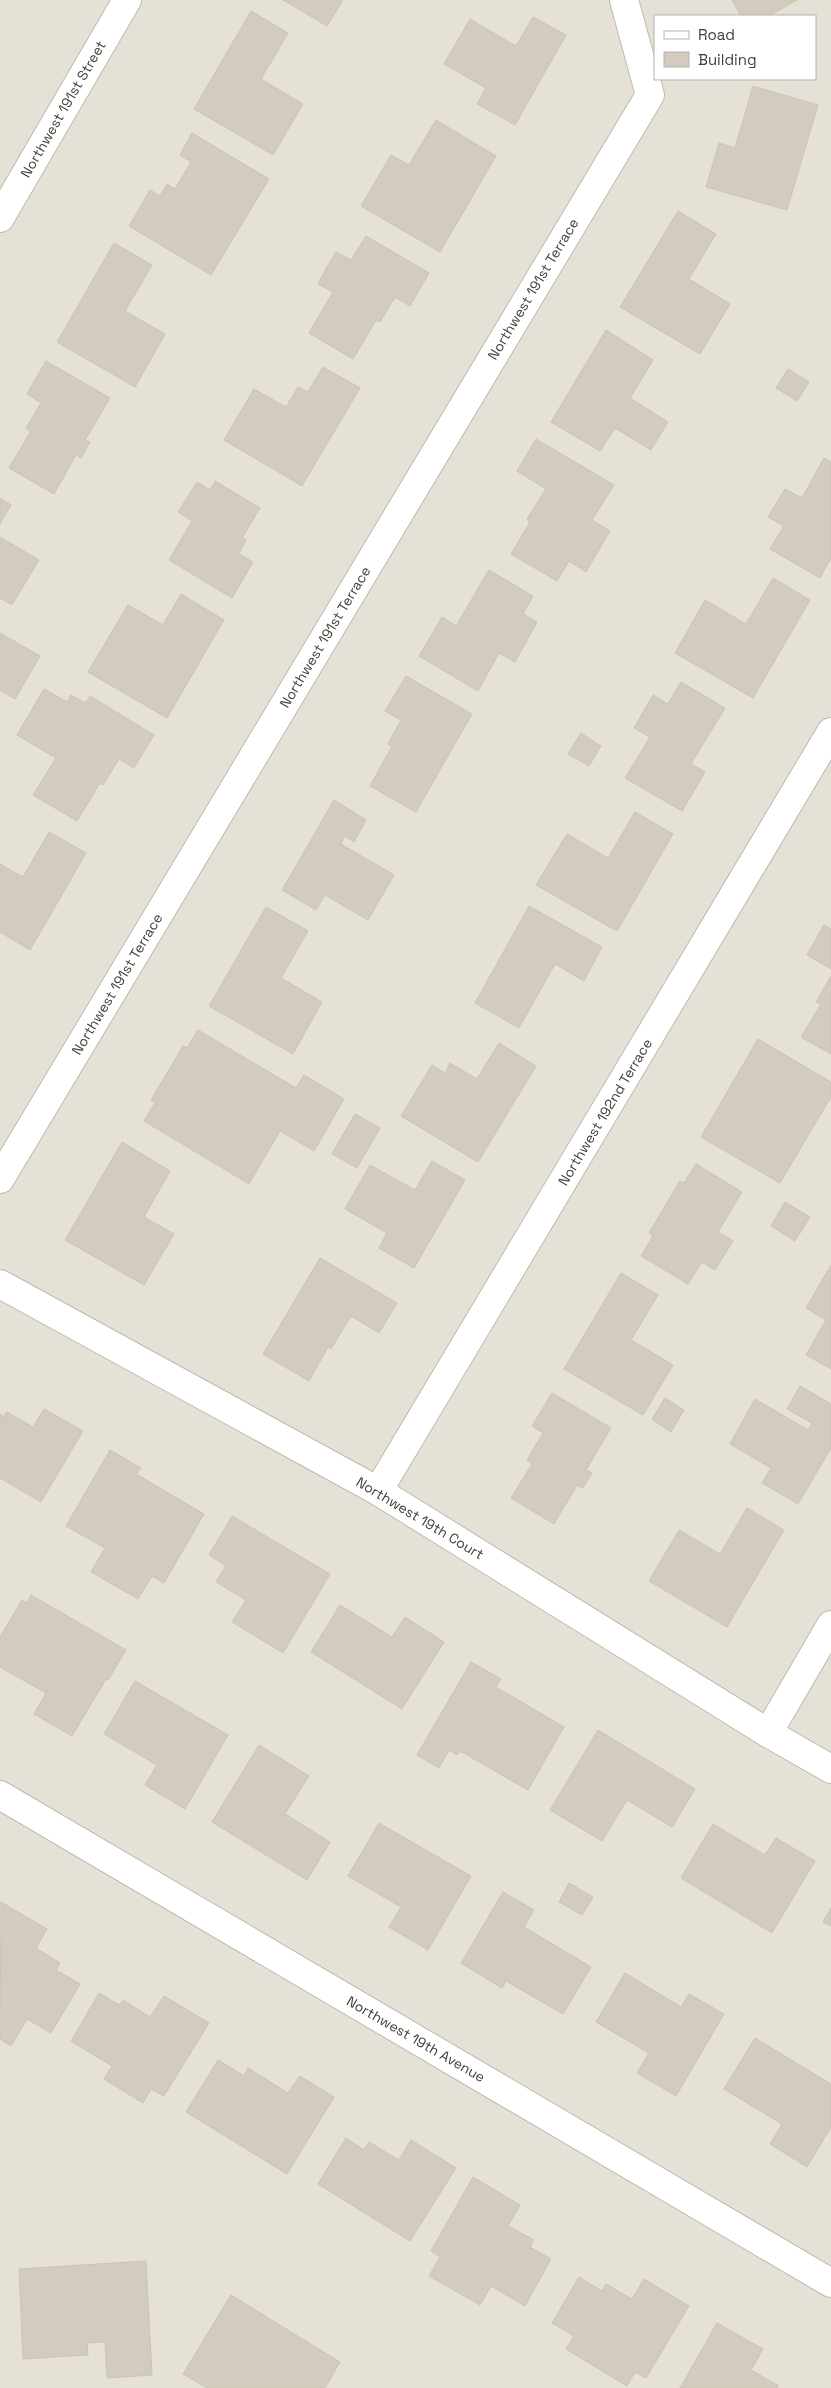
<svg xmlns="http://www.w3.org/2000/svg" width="831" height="2388" font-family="'Space Grotesk',sans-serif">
  <rect width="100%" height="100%" fill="#f1efe7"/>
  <path fill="#e5e1d6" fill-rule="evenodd" d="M0 0H831V2388H0ZM655 16H815V79H655Z"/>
  <g fill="#d2cbbe" stroke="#ccc4b2">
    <polygon points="283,0 343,0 327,26"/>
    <polygon points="732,0 797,0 769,16 741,16"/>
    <polygon points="251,11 288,33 261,79 303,104 273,155 194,109"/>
    <polygon points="533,17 566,35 515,125 477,104 486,88 444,64 470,19 516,46"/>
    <polygon points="753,86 818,105 787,210 706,187 719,143 735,148"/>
    <polygon points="436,120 496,156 440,252 361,206 391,155 409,165"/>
    <polygon points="192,133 269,179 211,275 129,226 150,190 160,196 167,184 175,189 191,162 180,155"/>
    <polygon points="678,211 716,234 689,279 730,304 700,354 620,307"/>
    <polygon points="366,236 429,273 410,306 395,297 380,322 376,320 353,359 309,333 333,292 318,284 327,267 336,252 351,260"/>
    <polygon points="114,243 152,265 125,311 165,334 135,387 57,342"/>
    <polygon points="606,330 653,360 630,398 668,422 651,450 615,428 600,451 551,422"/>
    <polygon points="46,361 110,398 85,440 90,442 81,458 76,455 54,494 9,468 31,431 26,428 41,403 27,394"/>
    <polygon points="323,367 360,388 302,486 224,440 254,389 286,407 298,387 308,392"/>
    <polygon points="788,369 809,382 797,401 776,388"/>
    <polygon points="536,439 614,485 592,520 610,531 586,572 569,561 557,581 511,554 530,522 527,519 546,489 517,471"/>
    <polygon points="824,458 831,462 831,558 820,578 770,549 784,526 768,517 785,489 802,498"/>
    <polygon points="215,481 260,508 242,538 246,540 239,554 253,562 232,598 169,560 192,521 178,512 197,482 210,490"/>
    <polygon points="0,498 11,505 0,524"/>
    <polygon points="0,537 39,560 12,605 0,598"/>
    <polygon points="489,570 533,596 523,614 537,622 515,662 499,653 478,691 419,656 442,617 456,626"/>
    <polygon points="773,578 810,600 753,698 675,653 705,600 746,624"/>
    <polygon points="181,594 224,620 167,718 88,672 128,605 163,625"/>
    <polygon points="0,633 40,656 15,699 0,690"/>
    <polygon points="406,676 472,714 416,812 370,786 392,746 388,744 401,720 385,711"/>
    <polygon points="681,682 725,708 691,764 705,772 682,811 625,778 650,737 634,728 653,695 668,704"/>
    <polygon points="44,689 67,702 71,695 85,703 90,696 154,735 134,768 119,759 103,785 100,783 77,821 33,795 56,758 17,735"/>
    <polygon points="581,733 601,746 589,766 568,754"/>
    <polygon points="334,800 366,820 354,842 345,836 341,844 394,875 368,920 325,895 316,910 282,890"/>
    <polygon points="635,812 673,834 617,931 536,885 567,834 608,858"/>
    <polygon points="49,832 86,853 30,950 0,932 0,864 23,877"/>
    <polygon points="529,906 602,947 584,981 555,964 519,1028 475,1003"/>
    <polygon points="266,907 308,931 281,978 322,1002 293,1054 209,1006"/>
    <polygon points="824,925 831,929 831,969 807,955"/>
    <polygon points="831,976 831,1054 801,1037 821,1004 816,1002"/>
    <polygon points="198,1030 296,1088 304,1075 344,1099 314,1151 280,1131 249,1184 144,1121 155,1103 151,1100 183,1046 187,1048"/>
    <polygon points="758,1039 831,1082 831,1097 780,1183 701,1137"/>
    <polygon points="499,1043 536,1066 478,1162 401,1116 432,1065 445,1073 450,1063 477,1079"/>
    <polygon points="355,1114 380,1128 357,1168 332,1154"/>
    <polygon points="122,1142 170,1171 144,1217 174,1234 144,1285 65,1240"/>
    <polygon points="432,1161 465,1180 414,1268 379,1248 387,1233 345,1209 370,1165 415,1190"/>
    <polygon points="696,1164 742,1192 718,1232 733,1241 715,1270 702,1262 688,1284 641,1256 653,1236 649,1233 680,1181 684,1183"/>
    <polygon points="785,1202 810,1217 795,1241 771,1226"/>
    <polygon points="320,1258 397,1303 379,1333 351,1316 331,1349 328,1347 309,1381 263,1354"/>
    <polygon points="831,1265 831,1369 806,1355 826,1320 806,1308"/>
    <polygon points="621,1273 658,1295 631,1340 673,1365 643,1415 564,1369"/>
    <polygon points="800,1386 831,1404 831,1448 798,1504 762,1483 771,1468 730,1444 755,1399 808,1430 812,1423 787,1409"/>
    <polygon points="552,1393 611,1428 586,1470 592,1473 583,1488 577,1485 554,1524 511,1498 532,1464 527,1460 543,1433 532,1426"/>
    <polygon points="665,1398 684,1410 671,1432 652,1419"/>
    <polygon points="44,1409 83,1431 41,1502 0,1478 0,1414 4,1417 7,1412 33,1427"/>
    <polygon points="110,1450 141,1468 136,1474 204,1514 164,1583 152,1576 138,1599 91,1572 105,1548 66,1526"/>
    <polygon points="747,1508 784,1530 727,1627 649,1581 679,1530 720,1554"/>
    <polygon points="232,1516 330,1574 283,1653 232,1622 246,1600 216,1582 226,1566 209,1555"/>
    <polygon points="31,1595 126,1650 108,1680 106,1679 72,1736 34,1714 46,1693 0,1667 0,1637 22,1600 27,1603"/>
    <polygon points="340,1605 392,1637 405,1617 444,1642 402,1709 311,1652"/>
    <polygon points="471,1662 501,1679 496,1687 564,1727 528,1790 460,1751 457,1755 449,1750 439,1768 417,1755"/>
    <polygon points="135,1681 228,1735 185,1809 145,1785 157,1765 104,1734"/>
    <polygon points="598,1730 695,1789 672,1827 627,1800 602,1841 550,1810"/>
    <polygon points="259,1745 309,1776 285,1814 330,1842 307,1880 212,1822"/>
    <polygon points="379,1823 471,1876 428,1950 389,1927 401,1907 348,1876"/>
    <polygon points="713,1824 765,1855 776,1838 815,1861 772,1933 681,1878"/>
    <polygon points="569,1883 593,1897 582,1915 559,1902"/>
    <polygon points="503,1892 534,1910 524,1927 591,1967 563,2014 506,1981 502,1988 461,1963"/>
    <polygon points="1,1902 47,1929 36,1948 60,1963 56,1970 80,1984 51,2033 27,2019 11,2046 0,2039"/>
    <polygon points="831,1908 831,1926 823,1922"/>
    <polygon points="625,1973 681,2007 689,1994 724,2014 676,2096 637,2073 649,2053 596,2022"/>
    <polygon points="99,1993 119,2005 123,2000 150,2017 164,1996 209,2023 164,2096 151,2089 143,2103 104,2079 112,2066 71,2041"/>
    <polygon points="755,2038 831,2084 831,2127 807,2167 770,2144 782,2124 724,2089"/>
    <polygon points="218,2060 244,2076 248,2068 288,2093 300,2076 334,2097 287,2174 186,2112"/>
    <polygon points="346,2138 364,2150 369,2142 399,2160 411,2140 456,2168 410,2241 318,2184"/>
    <polygon points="473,2177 520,2205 508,2226 534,2240 530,2247 551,2259 525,2306 491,2286 480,2305 429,2276 440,2257 431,2251"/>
    <polygon points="146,2261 152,2375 107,2378 105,2342 87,2343 88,2355 23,2359 19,2269"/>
    <polygon points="579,2277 602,2291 606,2284 632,2299 644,2279 689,2306 646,2378 635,2372 627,2386 566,2349 574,2336 552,2323"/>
    <polygon points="231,2295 340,2362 325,2388 207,2388 183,2374"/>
    <polygon points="717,2323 763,2349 751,2370 779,2386 777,2388 680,2388"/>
  </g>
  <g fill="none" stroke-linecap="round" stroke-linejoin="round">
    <defs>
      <g id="minor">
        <polyline points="0,218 127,0"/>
        <polyline points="0,1179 650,95 624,0"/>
        <polyline points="0,1284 378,1491 768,1733 831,1769"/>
        <polyline points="378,1491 831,732"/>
        <polyline points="768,1733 831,1625"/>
        <polyline points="0,1795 831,2283"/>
      </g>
    </defs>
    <use href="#minor" stroke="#bfbaad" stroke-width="30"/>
    <use href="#minor" stroke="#fff" stroke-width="28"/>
  </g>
  <g text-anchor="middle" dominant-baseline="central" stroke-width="4" stroke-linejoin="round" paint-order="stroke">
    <g font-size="14" fill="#444037" stroke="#fff">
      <text transform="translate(63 109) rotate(-60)">Northwest 191st Street</text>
      <text transform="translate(533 289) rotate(-59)">Northwest 191st Terrace</text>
      <text transform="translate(325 637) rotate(-59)">Northwest 191st Terrace</text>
      <text transform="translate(117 984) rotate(-59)">Northwest 191st Terrace</text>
      <text transform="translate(605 1112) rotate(-59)">Northwest 192nd Terrace</text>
      <text transform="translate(420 1518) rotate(31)">Northwest 19th Court</text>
      <text transform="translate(416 2039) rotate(30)">Northwest 19th Avenue</text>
    </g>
  </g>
  <rect x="654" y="15" width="162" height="65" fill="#ffffff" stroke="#b4b3af"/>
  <rect x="664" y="31" width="25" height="8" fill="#ffffff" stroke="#b4b3af"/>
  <text x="698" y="40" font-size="15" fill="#444037">Road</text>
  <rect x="664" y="52" width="25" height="15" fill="#d2cbbe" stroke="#b4b3af"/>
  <text x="698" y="65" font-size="15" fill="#444037">Building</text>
</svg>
